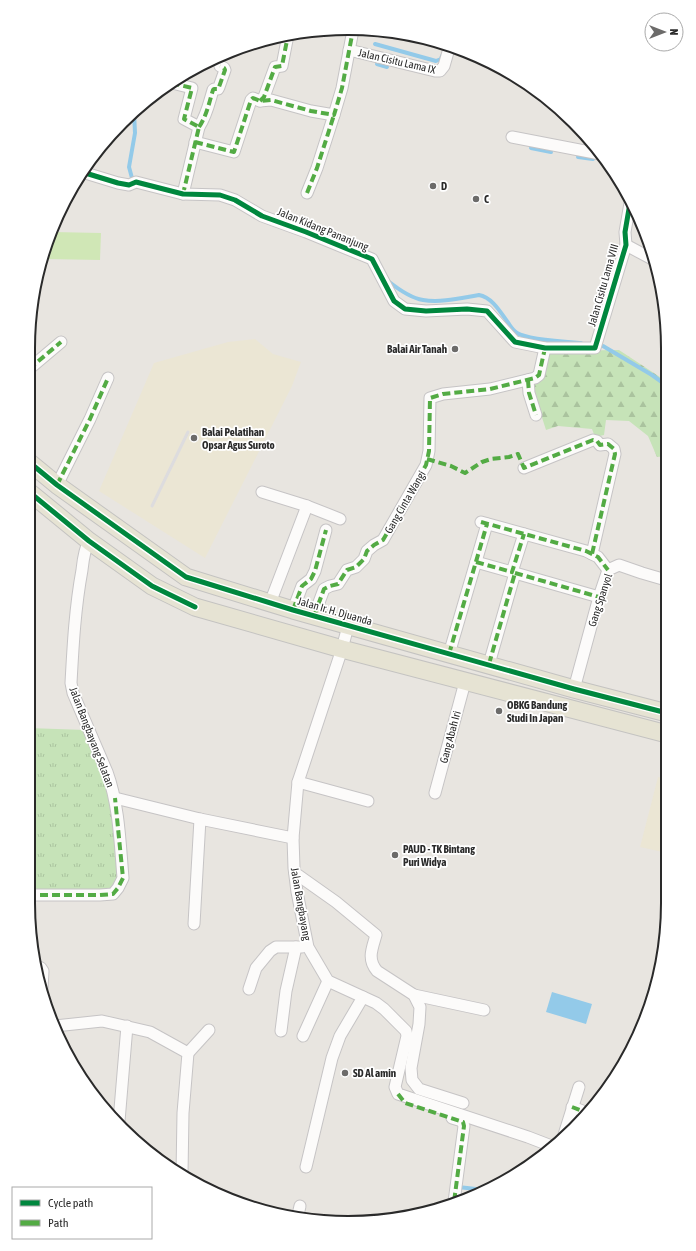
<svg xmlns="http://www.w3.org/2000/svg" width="696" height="1251" font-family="'Asap Condensed',sans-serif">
  <defs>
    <pattern id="grass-tufts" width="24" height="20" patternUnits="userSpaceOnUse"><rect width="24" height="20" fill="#c6e3b8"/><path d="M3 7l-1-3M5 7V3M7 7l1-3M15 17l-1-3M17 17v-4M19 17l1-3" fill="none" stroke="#aac39e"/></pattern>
    <pattern id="forest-firs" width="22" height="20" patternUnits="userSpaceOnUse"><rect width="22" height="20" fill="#c6e3b8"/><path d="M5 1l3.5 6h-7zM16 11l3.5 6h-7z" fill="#aac39e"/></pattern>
  </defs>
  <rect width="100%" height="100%" fill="#e8e5e0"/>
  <g fill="#ebe6d4">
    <polygon points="255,339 273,354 301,362 292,386 205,558 99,491 154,363 228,342"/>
    <polygon points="658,777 667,779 667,853 640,847"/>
  </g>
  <polygon fill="url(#grass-tufts)" points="28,728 86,730 107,773 119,877 110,892 28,892"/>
  <polygon fill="url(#forest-firs)" points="619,350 666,381 666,456 657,457 648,436 629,421 606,420 604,435 595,437 592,429 558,426 546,430 531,383 547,351"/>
  <polygon fill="#d0e7b6" points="53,232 101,233 100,260 46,259 46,248"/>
  <polygon fill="#93cae9" points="552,992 592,1004 586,1024 546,1012"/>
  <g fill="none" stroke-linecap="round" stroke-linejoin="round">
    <g stroke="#93cae9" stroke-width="4">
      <polyline points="375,44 436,61 441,59 442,56"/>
      <polyline points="377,64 387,67"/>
      <polyline points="134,112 135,133 129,167 132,178 136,179"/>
      <polyline points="531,148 551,152"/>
      <polyline points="578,157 593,159"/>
      <path d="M388 281C398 289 410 298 423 300 441 303 461 298 479 295 492 297 501 313 509 324 511 327 514 331 517 333 528 340 567 342 581 343"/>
      <polyline points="603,346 652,375 666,385"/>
      <polyline points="458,1187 485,1190"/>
    </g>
    <defs>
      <g id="street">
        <polyline points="349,50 435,71 440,71 444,66 450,45"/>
        <polyline points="175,81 174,83 176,84 192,88 184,119 199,127 183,194"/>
        <polyline points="260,101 264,97 275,67 282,66 288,35"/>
        <path d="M199 127C207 115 209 103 213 90L214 89H218L219 87 225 70 224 68 220 66"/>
        <polyline points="512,137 600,154"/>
        <polyline points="195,142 234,152 251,100 253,98 260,101 271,100 311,111 334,115 342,88 353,30"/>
        <polyline points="82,172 118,183 129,185 136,182 183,194 220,195 235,200 262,216 306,232 372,259 394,301 405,309 426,311 467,309 487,311 515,342 545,348 595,348 626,245 625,232 630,203"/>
        <polyline points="307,193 317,168 334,115"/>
        <polyline points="626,245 654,260"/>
        <polyline points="29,369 61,342"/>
        <polyline points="528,380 529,393 536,415"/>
        <polyline points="524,468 593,440 597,441 600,445 608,444 614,449 615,454 592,554"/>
        <polyline points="57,485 90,419 108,378"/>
        <polyline points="262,492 307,506 340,519"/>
        <polyline points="481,522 586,551 598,557 608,570"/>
        <polyline points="476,562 512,572"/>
        <polyline points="515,573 599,597"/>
        <polyline points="270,603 307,506"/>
        <polyline points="293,610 302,586 311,579 315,571 326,530"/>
        <polyline points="314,616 324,589 330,586 338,584 347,570 356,567 364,559 367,551 374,545 383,540 426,465 429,451 430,398 443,394 490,389 535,378 539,375 545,348"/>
        <polyline points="348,626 342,649 298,782 293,838 294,868 297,892 308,947 328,981 376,1003 384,1009 406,1031 407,1036 395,1087 398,1094 528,1137 554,1147"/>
        <polyline points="449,654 487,524"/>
        <polyline points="489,664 515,573 512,572 524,534"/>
        <polyline points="574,689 599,597 608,570 619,565 642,573 666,580"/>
        <polyline points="298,782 368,801"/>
        <polyline points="435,793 465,682"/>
        <polyline points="115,798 200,819 293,838"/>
        <path d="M295 873 336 902 376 935C372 949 367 959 377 971L414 995 420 1007 419 1024 411 1068 412 1080 419 1089 463 1103"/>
        <path d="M28 895H100L113 894 118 888 123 878C120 842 119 805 107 772L73 693 71 683C73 646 75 608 82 570 83 561 84 550 89 541"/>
        <polyline points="194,924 200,819"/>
        <polyline points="39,967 41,968 43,971 42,989"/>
        <polyline points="249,989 256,968 270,951 276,947 302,947"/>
        <polyline points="414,995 484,1010"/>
        <polyline points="55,1026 102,1021 150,1032 188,1053 183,1113 182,1174"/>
        <polyline points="281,1031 286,991 296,947"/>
        <polyline points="303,1036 328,981"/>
        <polyline points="188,1053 209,1030"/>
        <polyline points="572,1107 585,1112"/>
        <polyline points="452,1118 462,1121 464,1126 454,1202"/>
        <polyline points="119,1121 127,1026"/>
        <polyline points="563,1138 579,1087"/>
        <polyline points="306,1167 332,1058 340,1036 363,997"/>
        <polyline points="298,1215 300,1206"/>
      </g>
      <g id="primary">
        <polyline points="29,462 57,485 186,577 293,610 574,689 667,713"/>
        <polyline points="28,491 89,541 152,586 195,607 342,649 667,734"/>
      </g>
    </defs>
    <use href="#street" stroke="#c6c4c5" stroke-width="13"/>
    <use href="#primary" stroke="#c4c3c1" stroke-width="19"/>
    <use href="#street" stroke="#fcfbfa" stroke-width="11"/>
    <use href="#primary" stroke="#e6e3d3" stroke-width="17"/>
    <polyline stroke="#dddcde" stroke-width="3" points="152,506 188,432"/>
    <g stroke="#53ab44" stroke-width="4" stroke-dasharray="8 4" stroke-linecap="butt">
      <polyline points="175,81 174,83 176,84 192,88 184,119 199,127 183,194"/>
      <polyline points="260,101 264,97 275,67 282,66 288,35"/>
      <path d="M199 127C207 115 209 103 213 90L214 89H218L219 87 225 70 224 68 220 66"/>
      <polyline points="195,142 234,152 251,100 253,98 260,101 271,100 311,111 334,115 342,88 353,30"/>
      <polyline points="307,193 317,168 334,115"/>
      <polyline points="29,369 61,342"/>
      <polyline points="528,380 529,393 536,415"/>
      <polyline points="427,459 451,466 465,473 482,462 491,459 509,457 518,454 524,468 593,440 597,441 600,445 608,444 614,449 615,454 592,554"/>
      <polyline points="57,485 90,419 108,378"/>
      <polyline points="481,522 586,551 598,557 608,570"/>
      <polyline points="476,562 512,572"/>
      <polyline points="515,573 599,597"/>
      <polyline points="293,610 302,586 311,579 315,571 326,530"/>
      <polyline points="314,616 324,589 330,586 338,584 347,570 356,567 364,559 367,551 374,545 383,540 426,465 429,451 430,398 443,394 490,389 535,378 539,375 545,348"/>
      <polyline points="449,654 487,524"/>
      <polyline points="489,664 515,573 512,572 524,534"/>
      <polyline points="28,895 100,895 113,894 118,888 123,878 115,798"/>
      <polyline points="398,1094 405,1103 463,1122 464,1126 454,1202"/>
      <polyline points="572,1107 585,1112"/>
    </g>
    <defs>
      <g id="cycleway">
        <polyline points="82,172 118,183 129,185 136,182 183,194 220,195 235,200 262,216 306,232 372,259 394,301 405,309 426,311 467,309 487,311 515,342 545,348 595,348 626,245 625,232 630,203"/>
        <polyline points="29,462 57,485 186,577 293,610 574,689 667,713"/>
        <polyline points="28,491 89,541 152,586 195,607"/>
      </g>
    </defs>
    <use href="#cycleway" stroke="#fff" stroke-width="8"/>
    <use href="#cycleway" stroke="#00873e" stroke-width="5"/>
  </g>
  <g fill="#6c6b6a" stroke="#fff" stroke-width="1.5">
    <circle cx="433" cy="186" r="4"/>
    <circle cx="476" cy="199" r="4"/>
    <circle cx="455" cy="349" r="4"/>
    <circle cx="194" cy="438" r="4"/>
    <circle cx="499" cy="711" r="4"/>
    <circle cx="395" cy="855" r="4"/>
    <circle cx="345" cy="1073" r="4"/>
  </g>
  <g text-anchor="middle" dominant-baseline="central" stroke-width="3.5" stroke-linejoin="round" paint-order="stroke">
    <g font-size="11" fill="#2a2a2a" stroke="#fff">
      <text transform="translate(397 61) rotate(13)">Jalan Cisitu Lama IX</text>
      <text transform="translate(323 229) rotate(22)">Jalan Kidang Pananjung</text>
      <text transform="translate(603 285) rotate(-74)">Jalan Cisitu Lama VIII</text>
      <text transform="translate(405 502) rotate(-60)">Gang Cinta Wangi</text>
      <text transform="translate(600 600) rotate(-72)">Gang Spanyol</text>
      <text transform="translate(335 611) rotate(16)">Jalan Ir. H. Djuanda</text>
      <text transform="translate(92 737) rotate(69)">Jalan Bangbayang Selatan</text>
      <text transform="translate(450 737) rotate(-75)">Gang Abah Iri</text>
      <text transform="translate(301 904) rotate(80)">Jalan Bangbayang</text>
    </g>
    <g font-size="11" font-weight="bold" fill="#2a2a2a" stroke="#fff" text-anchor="start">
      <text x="441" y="186">D</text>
      <text x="484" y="199">C</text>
      <text x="447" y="349" text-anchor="end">Balai Air Tanah</text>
      <text x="202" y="432">Balai Pelatihan<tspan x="202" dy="13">Opsar Agus Suroto</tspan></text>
      <text x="507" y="705">OBKG Bandung<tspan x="507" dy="13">Studi In Japan</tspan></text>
      <text x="403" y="849">PAUD - TK Bintang<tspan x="403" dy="13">Puri Widya</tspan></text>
      <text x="353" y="1073">SD Al amin</text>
    </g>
  </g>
  <path d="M0 0H696V1251H0ZM348 35H348A313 313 0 0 1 661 348V903A313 313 0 0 1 348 1216H348A313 313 0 0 1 35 903V348A313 313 0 0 1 348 35Z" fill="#fff" fill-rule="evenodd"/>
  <path fill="none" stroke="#2a2a2a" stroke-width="2" d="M348 35H348A313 313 0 0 1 661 348V903A313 313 0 0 1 348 1216H348A313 313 0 0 1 35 903V348A313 313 0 0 1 348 35Z"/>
  <rect x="12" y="1187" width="140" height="52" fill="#ffffff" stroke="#aaaaaa"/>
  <rect x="20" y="1200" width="20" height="6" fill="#00873e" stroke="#aaaaaa"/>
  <text x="48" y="1207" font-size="12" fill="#2a2a2a">Cycle path</text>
  <rect x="20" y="1220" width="20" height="6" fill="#53ab44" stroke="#aaaaaa"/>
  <text x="48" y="1227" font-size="12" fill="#2a2a2a">Path</text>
  <g transform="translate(664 32) rotate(90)"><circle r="19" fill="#ffffff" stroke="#aaaaaa"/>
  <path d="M0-3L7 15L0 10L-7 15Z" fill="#6c6b6a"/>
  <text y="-6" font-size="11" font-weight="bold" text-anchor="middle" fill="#2a2a2a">N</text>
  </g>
</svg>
